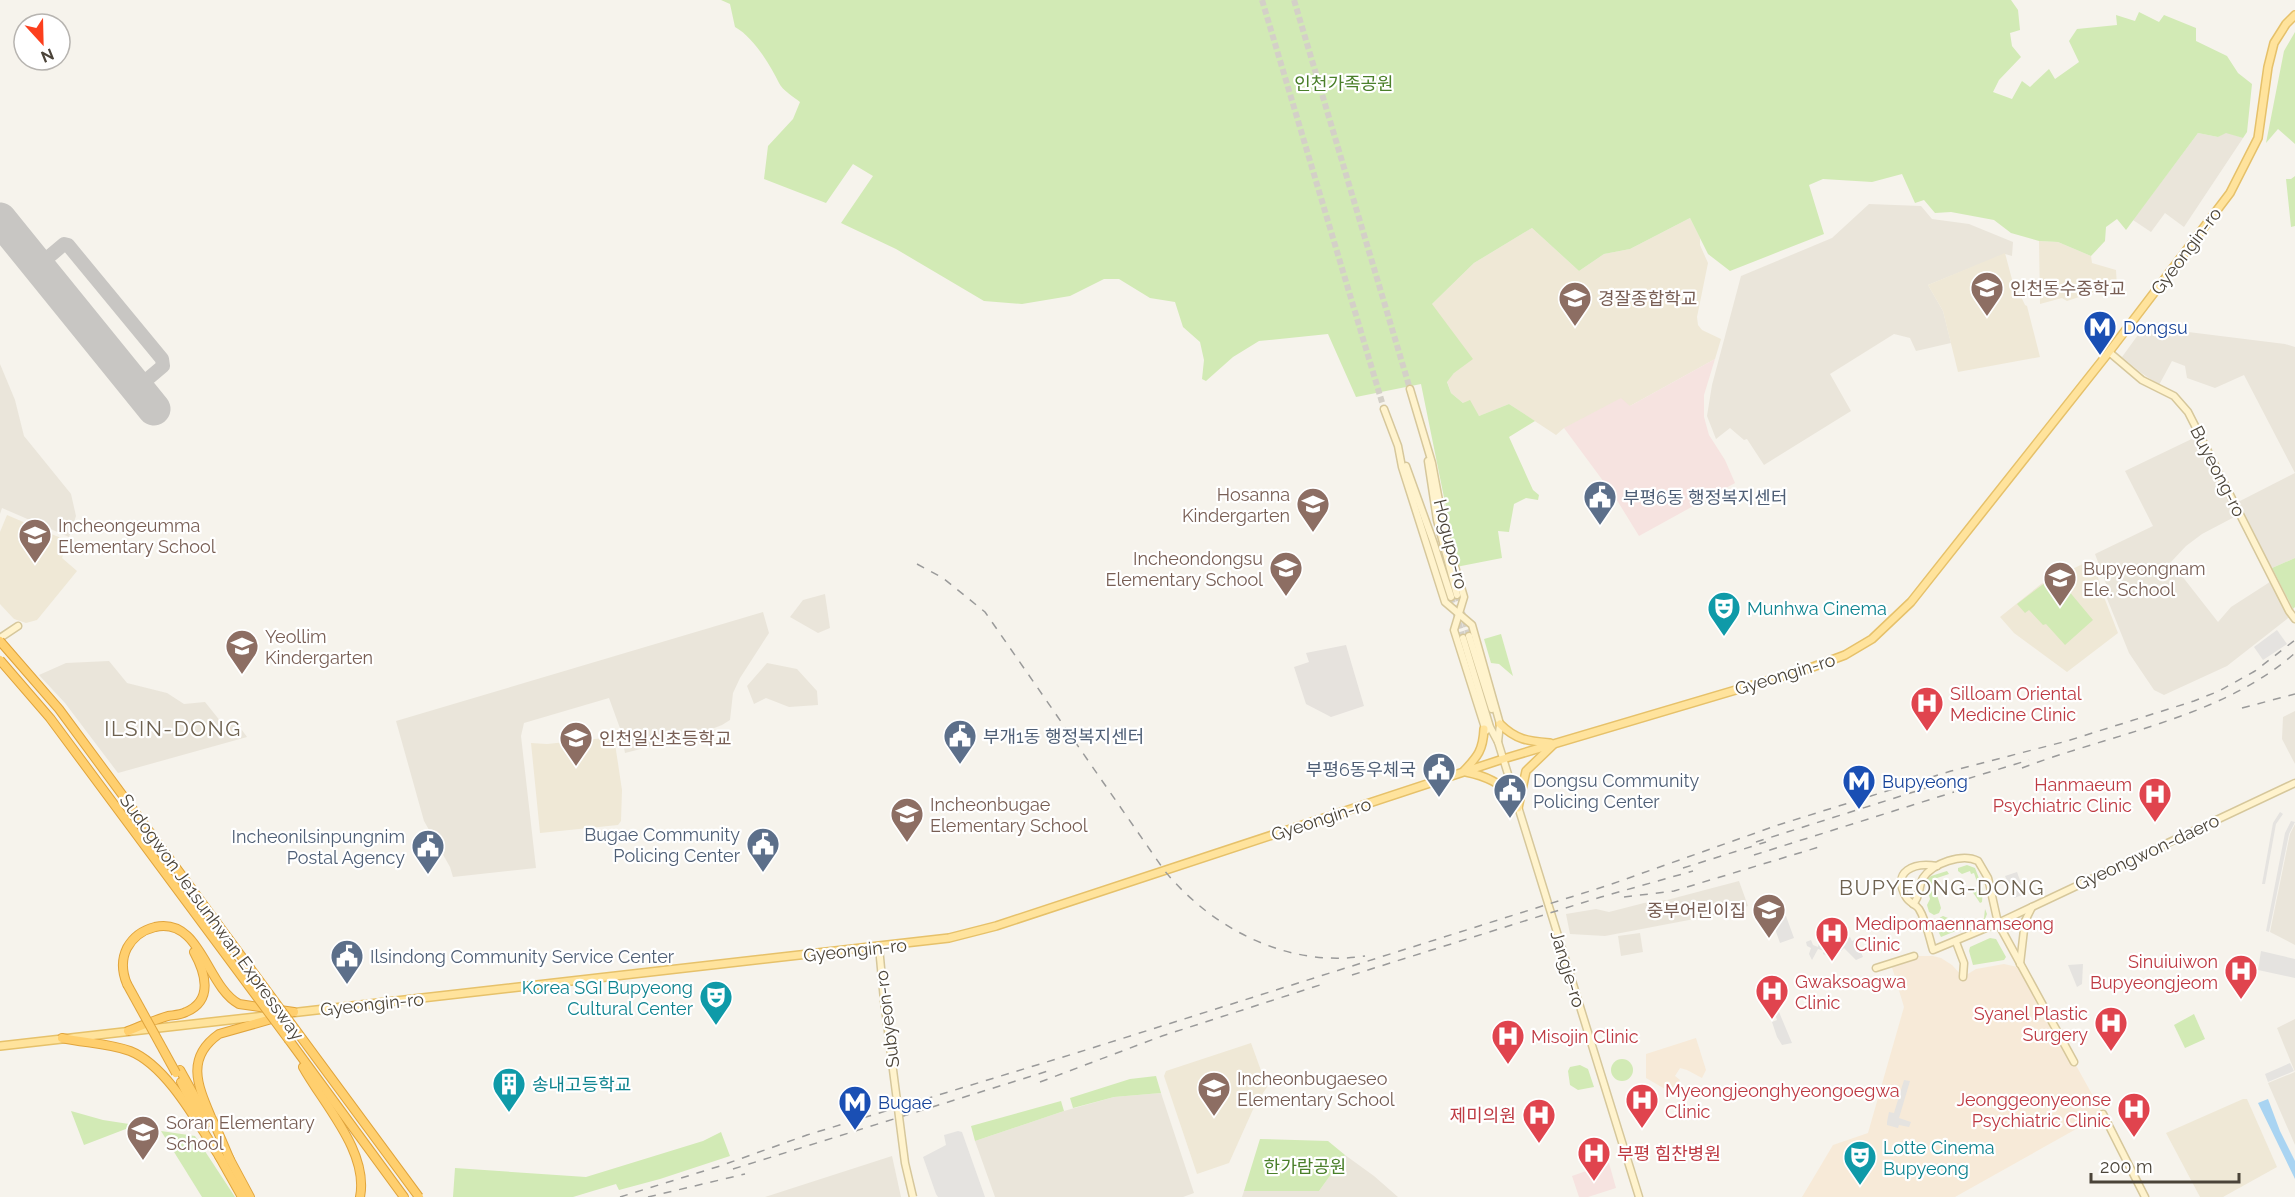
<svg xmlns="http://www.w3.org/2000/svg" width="2295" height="1197" font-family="Raleway,'Noto Sans KR',sans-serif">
  <rect width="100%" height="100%" fill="#f6f3ec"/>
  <g fill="#eae5da">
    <polygon points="2226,132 2243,138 2184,227 2165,213 2151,232 2133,220 2198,133 2218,137"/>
    <polygon points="1869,204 1921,206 1932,219 1969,224 2013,242 2012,256 2005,254 1928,285 1943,311 1951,343 1916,351 1910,338 1894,334 1830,374 1851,411 1764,465 1747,439 1744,440 1730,428 1716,439 1707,416 1712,385 1741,276 1832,238"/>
    <polygon points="2148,327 2285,344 2295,347 2295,558 2272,568 2238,502 2295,473 2244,375 2215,388 2187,378 2185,366 2172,361 2159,385 2140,372 2122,357 2143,328"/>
    <polygon points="0,364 15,400 24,436 71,494 76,516 69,537 2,508 0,514"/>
    <polygon points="2200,435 2240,514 2202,534 2186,546 2171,562 2218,622 2231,607 2273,580 2292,615 2227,666 2164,695 2154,690 2129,653 2106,596 2108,589 2095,554 2153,526 2125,471"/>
    <polygon points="825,594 830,628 818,633 790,617 803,600"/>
    <polygon points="763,612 769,633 740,678 733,693 730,720 722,725 699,734 625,753 621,731 609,698 524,723 521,736 536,868 453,877 450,867 424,821 396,721"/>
    <polygon points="109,661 127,683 167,693 184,704 205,702 225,727 236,722 247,737 118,773 65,703 39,675 66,663"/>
    <polygon points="767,663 797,669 817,691 818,705 789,707 766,698 754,704 747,686"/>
    <polygon points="2295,711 2295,764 2282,739 2283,717"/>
    <polygon points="2295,824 2295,945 2270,932 2290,834"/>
    <polygon points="1739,881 1748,906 1710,916 1605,936 1570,934 1566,914 1596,909 1609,912 1644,903 1667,900"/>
    <polygon points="1640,933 1643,952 1621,956 1618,936"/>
    <polygon points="2295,1019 2295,1145 2268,1083 2295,1072 2277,1028"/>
    <polygon points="1161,1093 1194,1193 1183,1197 995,1197 975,1141 1064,1111 1114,1097"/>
    <polygon points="1345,1155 1374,1176 1398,1197 1242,1197 1244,1191 1319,1191"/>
    <polygon points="892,1156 901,1197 765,1197"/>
  </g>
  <g fill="#f7ead8">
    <polygon points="1914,956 1933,956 1941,958 1952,965 1963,977 1976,969 2004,964 2022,968 2103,1114 1955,1197 1802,1197 1833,1145 1868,1133 1904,1007 1891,964"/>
    <polygon points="1696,1038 1706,1070 1702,1078 1687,1070 1680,1068 1675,1076 1680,1080 1672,1093 1646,1078 1646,1054"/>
  </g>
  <polygon fill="#e6e2dd" points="1346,645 1364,706 1331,717 1306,704 1294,667 1309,662 1306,653"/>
  <g fill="#efe8d6">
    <polygon points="1690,218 1700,238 1700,245 1708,263 1697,317 1698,325 1702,330 1721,339 1715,359 1630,406 1564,428 1556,435 1509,404 1479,416 1451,393 1447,381 1454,373 1432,304 1474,263 1532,228 1579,271 1604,254 1630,249"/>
    <polygon points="2039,241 2058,242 2091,256 2092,263 2116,270 2117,287 2103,289 2067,301 2062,298 2040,304"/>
    <polygon points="2005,253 2014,287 2017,288 2025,305 2027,306 2040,357 1958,372 1943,311 1928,285"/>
    <polygon points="7,515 68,541 62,558 77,571 37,620 26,623 14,619 0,604 0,532"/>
    <polygon points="2091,560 2093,561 2104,597 2118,633 2067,672 2014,633 2000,617 2041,584"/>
    <polygon points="614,737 622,790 621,821 618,825 540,833 531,743 547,744"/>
    <polygon points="1251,1043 1267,1087 1255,1105 1229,1163 1197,1174 1164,1076 1166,1071"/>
    <polygon points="2243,1099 2247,1099 2277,1167 2223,1197 2200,1197 2166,1133"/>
  </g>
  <g fill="#f6e3e0">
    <polygon points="1715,359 1704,395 1704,417 1709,435 1725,460 1735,483 1639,536 1615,497 1564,428 1621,398 1630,406"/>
    <polygon points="1609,1163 1616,1188 1588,1197 1579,1197 1572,1176"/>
  </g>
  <g fill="#d2eab5">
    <path d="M721 0H2011L2018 10 2020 30 2010 33 2012 46 2021 57 1999 80 1993 92 2012 99 2022 81 2030 87 2049 69 2055 79 2079 62 2069 41 2077 29 2117 25 2116 15 2135 21 2139 12 2159 22 2164 15 2196 28V41L2227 56 2238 73 2252 84 2247 132 2243 138 2226 133 2218 137 2198 133 2126 230 2117 219 2106 227 2105 241 2091 256 2058 242 2039 241 2011 233 1994 220 1951 212 1935 213 1924 200 1915 203 1902 174 1872 182 1823 179 1809 185 1824 234 1730 271 1708 254 1690 218 1630 249 1604 254 1579 271 1532 228 1474 263 1432 304 1473 359 1454 373 1447 382 1451 393 1463 403 1470 400 1479 416 1509 404 1535 421 1509 437 1533 490 1539 495 1538 500 1526 498 1514 504 1509 532 1498 531 1502 558 1456 567 1445 523 1449 522 1421 384 1356 397 1328 334 1259 341 1233 357 1206 381 1202 379 1204 360 1200 342 1183 327 1175 302 1150 298 1119 279H1104L1070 296 1022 304 984 301 896 249 841 223 873 176 853 164 826 203 764 179 768 146 793 119 800 102C794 97 782 90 779 83 770 64 753 37 735 27L730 4Z"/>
    <polygon points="2295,32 2295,144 2278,129 2266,143 2284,51"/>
    <polygon points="2295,176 2295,226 2291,227 2286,179 2291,179"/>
    <polygon points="2295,558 2295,607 2293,609 2272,568"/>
    <polygon points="2053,579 2059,587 2063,584 2093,620 2065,645 2046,624 2043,625 2029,610 2025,613 2017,604 2042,585"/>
    <polygon points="1501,634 1513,676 1499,664 1491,663 1484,639"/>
    <polygon points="1967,865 1975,868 1983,889 1982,902 1980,903 1972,891 1979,888 1974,873 1971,874 1970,871 1962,874 1958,871 1958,868"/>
    <polygon points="1947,871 1949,874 1937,878 1934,885 1941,908 1939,913 1934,915 1929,912 1927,905 1930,899 1925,881 1931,876"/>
    <polygon points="1985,909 1987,914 1985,919 1941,937 1933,921 1943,916 1953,920 1956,929 1984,918"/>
    <polygon points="1990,938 1996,939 2006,957 2004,960 1973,965 1969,951 1970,947"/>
    <polygon points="2194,1014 2205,1039 2185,1048 2174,1025"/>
    <circle cx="1622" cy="1070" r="11"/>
    <polygon points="1580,1065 1588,1069 1594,1087 1578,1090 1570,1085 1568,1071 1570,1067"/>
    <polygon points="1156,1076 1161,1093 1114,1097 1073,1108 1070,1098 1130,1079"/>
    <polygon points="1061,1101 1064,1111 975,1141 971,1126"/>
    <polygon points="71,1111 103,1120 129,1124 131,1127 84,1145"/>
    <polygon points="161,1131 195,1136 235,1197 202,1197"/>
    <polygon points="721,1132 730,1156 660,1179 619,1190 616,1184 573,1197 453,1197 455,1168 586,1177 703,1141"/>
    <polygon points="1260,1139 1328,1141 1345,1155 1319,1191 1244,1191"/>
  </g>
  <g fill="#e5e3e0">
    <polygon points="2277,630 2287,644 2263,660 2254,647"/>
    <polygon points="2280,812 2283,814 2276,824 2265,884 2262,884 2273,823"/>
    <polygon points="2291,821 2295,822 2289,834 2269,932 2266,931 2285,833"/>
    <polygon points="2017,872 2025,894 2014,898 2005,876"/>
    <polygon points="1778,912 1780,918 1786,916 1794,938 1780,943 1770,915"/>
    <polygon points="1842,930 1845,939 1850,937 1852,941 1856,939 1863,957 1856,960 1844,948 1841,951 1833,947 1828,956 1823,954 1824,951 1818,949 1812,960 1809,954 1811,948 1807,946 1806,942 1811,940 1813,945 1818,947 1820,937"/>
    <polygon points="2261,951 2295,959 2295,978 2258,970"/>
    <polygon points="2083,964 2082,984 2077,987 2068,965"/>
    <polygon points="1779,1012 1792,1043 1782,1045 1777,1037 1772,1022 1777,1020 1775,1014"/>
    <polygon points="2290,1063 2294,1071 2268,1082 2265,1074"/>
    <polygon points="1904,1080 1910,1081 1899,1118 1911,1122 1909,1127 1899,1125 1898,1128 1887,1125 1887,1122 1889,1112 1894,1113"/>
    <polygon points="958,1131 962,1132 985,1197 938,1197 936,1194 923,1157 946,1145 944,1135"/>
  </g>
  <polygon fill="#a9d4f2" points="2268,1099 2280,1131 2295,1161 2295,1179 2258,1103"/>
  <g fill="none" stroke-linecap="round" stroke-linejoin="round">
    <polyline stroke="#c8c6c3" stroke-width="14" points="38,266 64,244 68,245 162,359 163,366 137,388"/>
    <polyline stroke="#c8c6c3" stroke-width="33" points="0,219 154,409"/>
    <g stroke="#d4d0c8" stroke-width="6" stroke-dasharray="6 3" stroke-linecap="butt">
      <polyline points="1262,0 1384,409"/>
      <polyline points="1294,0 1410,389"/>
      <polyline points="1457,595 1469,636"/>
      <polyline points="1451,597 1463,638"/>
    </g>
    <defs>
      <g id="secondary">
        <polyline points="2109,352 2142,380 2174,396 2188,412 2289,611 2295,619"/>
        <polyline points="1410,389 1432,463 1445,533 1464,597 1454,630 1486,731"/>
        <polyline points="1384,409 1398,446 1402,467 1445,602 1472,625 1500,724 1498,742"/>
        <polyline points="1428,461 1437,520 1457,595"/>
        <polyline points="1406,466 1433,541 1451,597"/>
        <polyline points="1469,636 1492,709"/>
        <polyline points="0,638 18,626"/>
        <polyline points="1463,638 1490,727 1498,742 1639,1197"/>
        <path d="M1937 866C1914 862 1891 871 1906 897 1909 903 1916 904 1919 909 1926 920 1929 937 1933 950L1998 923 2295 783"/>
        <path d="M1913 904C1921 896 1918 887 1923 878 1933 863 1962 853 1978 861L1988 878 1998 923 2074 1062"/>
        <polyline points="1956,942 1964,963 1963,977"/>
        <polyline points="879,947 884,1000"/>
        <polyline points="2020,964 2025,921 2032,907"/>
        <polyline points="1876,968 1914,956"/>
        <polyline points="2103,1114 2145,1197"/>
      </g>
      <g id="primary">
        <path d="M1500 724C1516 740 1528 741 1550 743"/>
        <path d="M1464 771C1478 756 1483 750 1484 729"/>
        <path d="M1466 772C1486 776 1500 783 1514 797"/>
        <polyline points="1518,808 1526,771 1553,745"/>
        <polyline points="290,1013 949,938 996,926 1503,759 1810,668 1845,655 1872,639 1911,602 2109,352 2230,193 2258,138 2268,67 2274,43 2286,24 2295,15"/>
        <polyline points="0,1046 273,1015"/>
      </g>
      <g id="motorway">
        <path d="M127 984C122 972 121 960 127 948 133 937 143 930 155 927 201 917 206 986 239 1004L294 1012"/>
        <path d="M128 1031C141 1026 154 1020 168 1016 174 1015 180 1015 186 1012 214 1000 205 972 194 952"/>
        <path d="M62 1038C84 1043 108 1043 130 1051 168 1066 199 1126 221 1159"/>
        <polyline points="289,1040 404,1197"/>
        <path d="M303 1067C324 1105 369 1152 360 1197"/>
        <polyline points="180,1070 209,1122"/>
        <polyline points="181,1082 204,1127"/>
        <polyline points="219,1156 242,1197"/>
        <polyline points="228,1156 250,1197"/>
        <path d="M230 1160C224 1146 218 1131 211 1117 198 1086 185 1058 219 1034L289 1014"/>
      </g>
    </defs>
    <use href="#secondary" stroke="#d6c79b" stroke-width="9"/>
    <use href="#primary" stroke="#e6c16a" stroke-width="10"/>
    <use href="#motorway" stroke="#e0a43c" stroke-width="10"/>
    <use href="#secondary" stroke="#fff3cd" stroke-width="6"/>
    <use href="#primary" stroke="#ffe39c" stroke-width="7"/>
    <use href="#motorway" stroke="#ffcf6e" stroke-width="8"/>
    <g stroke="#9a9a9a" stroke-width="1.5" stroke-dasharray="8 8" stroke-linecap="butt">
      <path d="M917 564 943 578 985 612 1164 870C1212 929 1288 968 1365 956"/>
      <polyline points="2242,708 2295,694"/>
      <path d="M2022 768C2111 734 2223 717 2295 653"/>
      <polyline points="1937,788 2029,760"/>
      <polyline points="1756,842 1945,782"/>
      <polyline points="1754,855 1954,792"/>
      <polyline points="1683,868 1766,842"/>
      <polyline points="1624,897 1674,891 1819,847"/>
      <polyline points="1352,975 1601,897 1693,871"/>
      <polyline points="1040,1082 1162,1036 1323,984"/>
      <polyline points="733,1169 1048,1071"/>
      <polyline points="620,1197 720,1166 807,1135 1073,1054 1609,885 1778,825 1951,771 2067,741 2194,701 2219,691 2255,671 2295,640"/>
      <polyline points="648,1197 745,1174"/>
    </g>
    <defs>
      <polyline id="secondary-bridge" points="884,1000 905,1163 913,1197"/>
      <g id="motorway-bridge">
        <polyline points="0,641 59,709 419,1197"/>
        <polyline points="0,660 50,718 289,1040"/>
        <polyline points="127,984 176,1073"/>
      </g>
    </defs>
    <use href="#secondary-bridge" stroke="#d6c79b" stroke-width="9" stroke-linecap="butt"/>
    <use href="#motorway-bridge" stroke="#e0a43c" stroke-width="10" stroke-linecap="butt"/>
    <use href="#secondary-bridge" stroke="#fff3cd" stroke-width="6"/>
    <use href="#motorway-bridge" stroke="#ffcf6e" stroke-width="8"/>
  </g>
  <defs>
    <symbol id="school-pin" viewBox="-11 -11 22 30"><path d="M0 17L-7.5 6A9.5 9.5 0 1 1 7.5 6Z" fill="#8d6e63" stroke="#fff"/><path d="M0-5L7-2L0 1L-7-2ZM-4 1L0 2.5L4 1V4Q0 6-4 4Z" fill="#fff"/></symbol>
    <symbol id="metro-pin" viewBox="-11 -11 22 30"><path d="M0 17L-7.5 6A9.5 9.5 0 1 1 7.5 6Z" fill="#1a4fb4" stroke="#fff"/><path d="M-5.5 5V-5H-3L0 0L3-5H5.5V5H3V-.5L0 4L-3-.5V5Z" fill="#fff"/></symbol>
    <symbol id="civic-pin" viewBox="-11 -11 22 30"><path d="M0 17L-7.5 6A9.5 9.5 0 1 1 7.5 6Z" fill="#5c6f8a" stroke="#fff"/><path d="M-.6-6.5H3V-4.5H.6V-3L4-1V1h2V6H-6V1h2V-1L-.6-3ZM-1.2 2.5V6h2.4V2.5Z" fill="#fff"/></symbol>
    <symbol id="theatre-pin" viewBox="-11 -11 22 30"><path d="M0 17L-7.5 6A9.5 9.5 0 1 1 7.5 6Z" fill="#0f9aa8" stroke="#fff"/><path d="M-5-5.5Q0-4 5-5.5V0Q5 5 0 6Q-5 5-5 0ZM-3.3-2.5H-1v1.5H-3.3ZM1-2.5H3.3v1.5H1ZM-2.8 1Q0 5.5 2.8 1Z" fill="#fff"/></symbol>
    <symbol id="hospital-pin" viewBox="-11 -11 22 30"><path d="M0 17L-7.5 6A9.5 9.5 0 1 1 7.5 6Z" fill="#e0444e" stroke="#fff"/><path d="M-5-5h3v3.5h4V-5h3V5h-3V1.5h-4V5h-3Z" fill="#fff"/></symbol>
    <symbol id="building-pin" viewBox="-11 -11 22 30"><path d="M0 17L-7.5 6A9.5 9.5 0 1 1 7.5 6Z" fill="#0f9aa8" stroke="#fff"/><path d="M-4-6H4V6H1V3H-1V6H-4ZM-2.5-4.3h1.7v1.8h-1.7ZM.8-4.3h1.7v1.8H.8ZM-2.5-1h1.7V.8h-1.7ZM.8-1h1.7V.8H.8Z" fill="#fff"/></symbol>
  </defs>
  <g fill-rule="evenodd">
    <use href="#school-pin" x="1968" y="269" width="38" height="52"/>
    <use href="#school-pin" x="1556" y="279" width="38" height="52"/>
    <use href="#metro-pin" x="2081" y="308" width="38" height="52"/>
    <use href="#civic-pin" x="1581" y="478" width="38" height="52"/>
    <use href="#school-pin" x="1294" y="485" width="38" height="52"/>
    <use href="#school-pin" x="16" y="516" width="38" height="52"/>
    <use href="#school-pin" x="1267" y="549" width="38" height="52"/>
    <use href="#school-pin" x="2041" y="559" width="38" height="52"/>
    <use href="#theatre-pin" x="1705" y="589" width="38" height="52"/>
    <use href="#school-pin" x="223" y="627" width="38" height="52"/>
    <use href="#hospital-pin" x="1908" y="684" width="38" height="52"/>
    <use href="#civic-pin" x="941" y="717" width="38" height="52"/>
    <use href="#school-pin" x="557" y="719" width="38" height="52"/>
    <use href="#civic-pin" x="1420" y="750" width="38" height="52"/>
    <use href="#metro-pin" x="1840" y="762" width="38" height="52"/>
    <use href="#civic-pin" x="1491" y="771" width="38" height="52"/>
    <use href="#hospital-pin" x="2136" y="775" width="38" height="52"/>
    <use href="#school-pin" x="888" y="795" width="38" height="52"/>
    <use href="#civic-pin" x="744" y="825" width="38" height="52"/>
    <use href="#civic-pin" x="409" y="827" width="38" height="52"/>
    <use href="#school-pin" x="1750" y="891" width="38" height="52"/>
    <use href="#hospital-pin" x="1813" y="914" width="38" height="52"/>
    <use href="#civic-pin" x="328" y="937" width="38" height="52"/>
    <use href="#hospital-pin" x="2222" y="952" width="38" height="52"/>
    <use href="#hospital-pin" x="1753" y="972" width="38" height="52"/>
    <use href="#theatre-pin" x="697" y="978" width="38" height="52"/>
    <use href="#hospital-pin" x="2092" y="1004" width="38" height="52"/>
    <use href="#hospital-pin" x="1489" y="1017" width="38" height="52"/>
    <use href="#building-pin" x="490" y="1065" width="38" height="52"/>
    <use href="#school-pin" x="1195" y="1069" width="38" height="52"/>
    <use href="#hospital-pin" x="1623" y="1081" width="38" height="52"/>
    <use href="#metro-pin" x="836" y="1083" width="38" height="52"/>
    <use href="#hospital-pin" x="2115" y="1090" width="38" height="52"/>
    <use href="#hospital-pin" x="1520" y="1096" width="38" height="52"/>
    <use href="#school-pin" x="124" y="1113" width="38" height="52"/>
    <use href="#hospital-pin" x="1575" y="1134" width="38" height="52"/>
    <use href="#theatre-pin" x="1841" y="1138" width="38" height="52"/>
  </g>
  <g text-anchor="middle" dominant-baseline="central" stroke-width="4.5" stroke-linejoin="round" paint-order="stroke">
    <g font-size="18" fill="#4a7f2a" stroke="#fff">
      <text x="1344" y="83">인천가족공원</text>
      <text x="1305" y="1166">한가람공원</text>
    </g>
    <g font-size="18" fill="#4b4439" stroke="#fff">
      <text transform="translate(2186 251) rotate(-53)">Gyeongin-ro</text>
      <text transform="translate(2218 471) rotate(63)">Buyeong-ro</text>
      <text transform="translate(1451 544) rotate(76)">Hogupo-ro</text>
      <text transform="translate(1785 674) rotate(-17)">Gyeongin-ro</text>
      <text transform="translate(1321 819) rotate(-18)">Gyeongin-ro</text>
      <text transform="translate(2147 852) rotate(-25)">Gyeongwon-daero</text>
      <text transform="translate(212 917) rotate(54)">Sudogwon Je1sunhwan Expressway</text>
      <text transform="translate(855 950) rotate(-6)">Gyeongin-ro</text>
      <text transform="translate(1568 969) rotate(73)">Jangje-ro</text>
      <text transform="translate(372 1004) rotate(-6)">Gyeongin-ro</text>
      <text transform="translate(887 1019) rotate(-97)">Subyeon-ro</text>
    </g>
    <g font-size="18" fill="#785e54" stroke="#fff" text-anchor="start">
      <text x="2010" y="288">인천동수중학교</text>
      <text x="1598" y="298">경잘종합학교</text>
      <text x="1290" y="494" text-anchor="end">Hosanna<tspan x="1290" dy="21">Kindergarten</tspan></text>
      <text x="58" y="525">Incheongeumma<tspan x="58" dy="21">Elementary School</tspan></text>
      <text x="1263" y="558" text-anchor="end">Incheondongsu<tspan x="1263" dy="21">Elementary School</tspan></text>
      <text x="2083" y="568">Bupyeongnam<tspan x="2083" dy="21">Ele. School</tspan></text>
      <text x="265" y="636">Yeollim<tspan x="265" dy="21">Kindergarten</tspan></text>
      <text x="599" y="738">인천일신초등학교</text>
      <text x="930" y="804">Incheonbugae<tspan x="930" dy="21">Elementary School</tspan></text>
      <text x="1746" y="910" text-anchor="end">중부어린이집</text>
      <text x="1237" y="1078">Incheonbugaeseo<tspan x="1237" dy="21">Elementary School</tspan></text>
      <text x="166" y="1122">Soran Elementary<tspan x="166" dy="21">School</tspan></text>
    </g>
    <g font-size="18" fill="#164399" stroke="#fff" text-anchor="start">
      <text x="2123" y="327">Dongsu</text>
      <text x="1882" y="781">Bupyeong</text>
      <text x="878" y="1102">Bugae</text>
    </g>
    <g font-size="18" fill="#4e5e75" stroke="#fff" text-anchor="start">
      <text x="1623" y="497">부평6동 행정복지센터</text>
      <text x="983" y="736">부개1동 행정복지센터</text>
      <text x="1416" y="769" text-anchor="end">부평6동우체국</text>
      <text x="1533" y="780">Dongsu Community<tspan x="1533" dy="21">Policing Center</tspan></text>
      <text x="740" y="834" text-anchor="end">Bugae Community<tspan x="740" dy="21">Policing Center</tspan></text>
      <text x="405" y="836" text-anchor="end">Incheonilsinpungnim<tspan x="405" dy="21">Postal Agency</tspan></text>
      <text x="370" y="956">Ilsindong Community Service Center</text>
    </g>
    <g font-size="18" fill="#0d838f" stroke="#fff" text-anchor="start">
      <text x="1747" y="608">Munhwa Cinema</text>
      <text x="693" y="987" text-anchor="end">Korea SGI Bupyeong<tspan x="693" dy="21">Cultural Center</tspan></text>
      <text x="532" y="1084">송내고등학교</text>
      <text x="1883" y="1147">Lotte Cinema<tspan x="1883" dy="21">Bupyeong</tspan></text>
    </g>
    <g font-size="18" fill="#be3a42" stroke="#fff" text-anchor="start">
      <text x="1950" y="693">Silloam Oriental<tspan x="1950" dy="21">Medicine Clinic</tspan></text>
      <text x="2132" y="784" text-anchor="end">Hanmaeum<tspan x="2132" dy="21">Psychiatric Clinic</tspan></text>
      <text x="1855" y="923">Medipomaennamseong<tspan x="1855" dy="21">Clinic</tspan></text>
      <text x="2218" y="961" text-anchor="end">Sinuiuiwon<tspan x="2218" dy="21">Bupyeongjeom</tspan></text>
      <text x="1795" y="981">Gwaksoagwa<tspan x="1795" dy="21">Clinic</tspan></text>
      <text x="2088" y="1013" text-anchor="end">Syanel Plastic<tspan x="2088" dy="21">Surgery</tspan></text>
      <text x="1531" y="1036">Misojin Clinic</text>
      <text x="1665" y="1090">Myeongjeonghyeongoegwa<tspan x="1665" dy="21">Clinic</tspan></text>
      <text x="2111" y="1099" text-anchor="end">Jeonggeonyeonse<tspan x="2111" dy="21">Psychiatric Clinic</tspan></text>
      <text x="1516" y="1115" text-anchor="end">제미의원</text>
      <text x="1617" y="1153">부평 힘찬병원</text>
    </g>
    <g font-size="21" letter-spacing="1.5" fill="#6e6250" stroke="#fff">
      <text x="173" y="728">ILSIN-DONG</text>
      <text x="1942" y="887">BUPYEONG-DONG</text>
    </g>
  </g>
  <g transform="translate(42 42) rotate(158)"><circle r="28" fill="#ffffff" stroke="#b7b4b0" stroke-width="1.5"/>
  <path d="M0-4.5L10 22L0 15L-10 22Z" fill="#fc3f1d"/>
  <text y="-9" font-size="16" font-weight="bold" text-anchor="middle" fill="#4b4439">N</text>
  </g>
  <path d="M2091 1173v9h148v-9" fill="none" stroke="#4b4439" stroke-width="3"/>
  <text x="2100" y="1173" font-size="18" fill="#4b4439" stroke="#ffffff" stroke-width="4.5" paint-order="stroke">200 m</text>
</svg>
